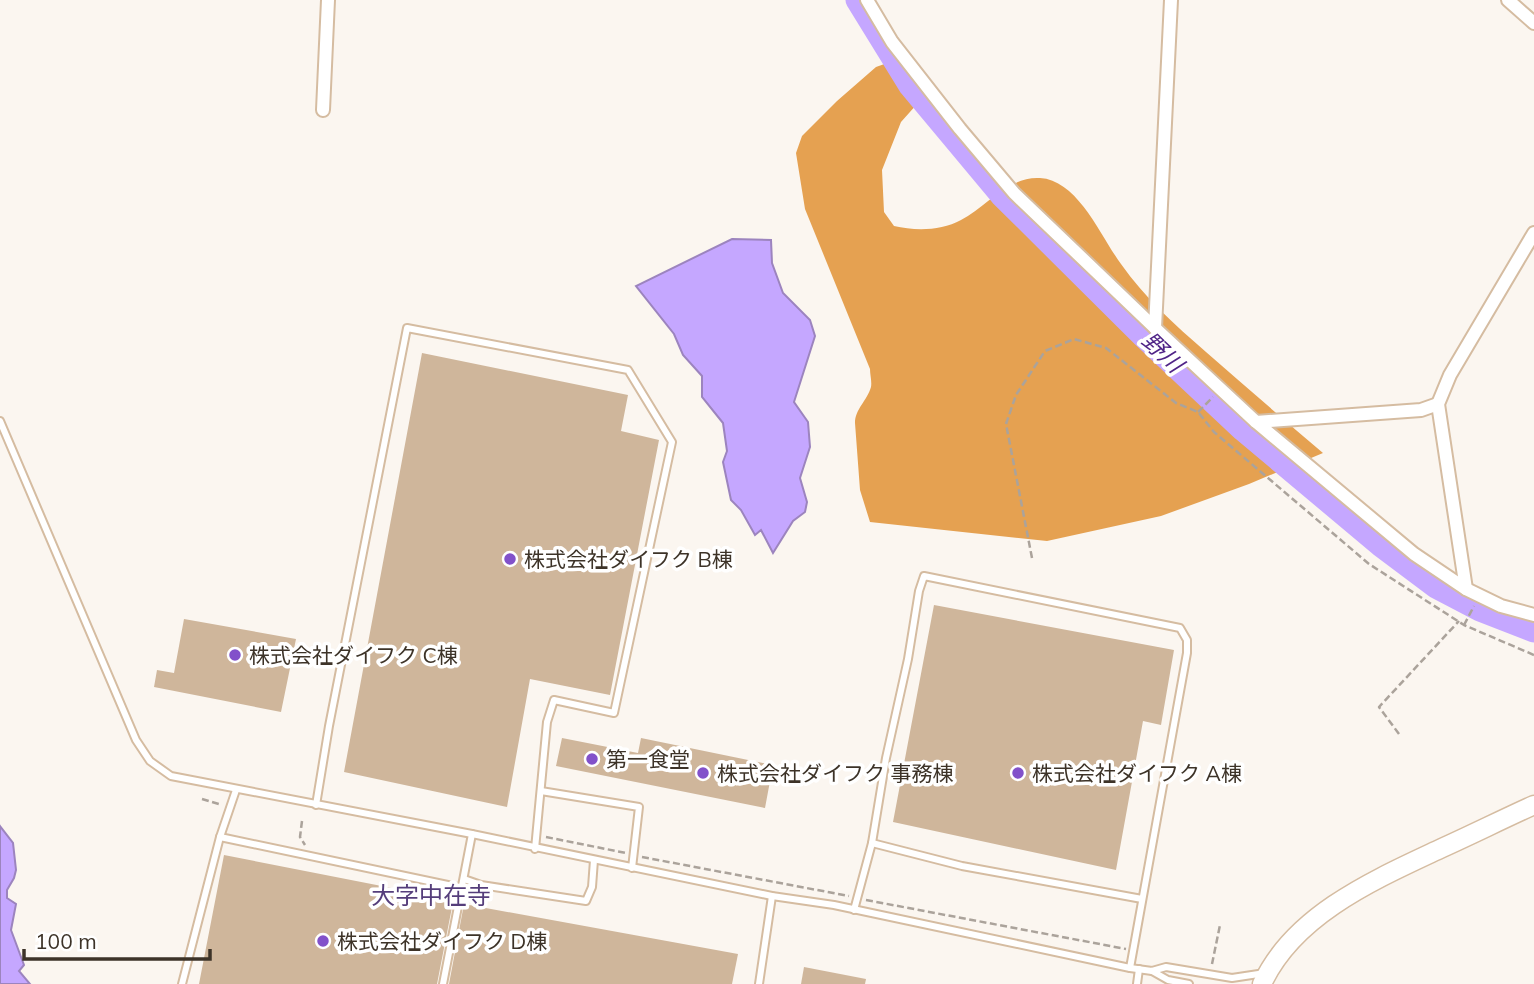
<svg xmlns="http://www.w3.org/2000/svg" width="1534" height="984" font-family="Mulish,'Noto Sans JP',sans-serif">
  <rect width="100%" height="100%" fill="#fbf6f0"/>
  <path fill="#e5a151" d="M904 57C925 66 926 71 926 94L901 122 882 170 884 212 894 226C915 231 941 231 961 220 986 207 1009 176 1040 178 1078 180 1101 237 1121 264 1145 298 1175 325 1206 352 1245 386 1284 420 1323 453L1249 484 1161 516 1047 541 870 522 860 490 855 423C855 409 867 401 871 387 872 381 870 375 870 369L805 209 796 153 802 136 837 101 876 67Z"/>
  <g fill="#c5a7ff" stroke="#9c84be" stroke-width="2">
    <polygon points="732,239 771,240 772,263 783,293 810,320 815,336 794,402 808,422 810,447 800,478 807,502 805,512 793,521 773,553 761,530 755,535 741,510 731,500 723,462 727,451 723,423 702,397 702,376 683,355 674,334 636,286"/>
    <polygon points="0,826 13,843 16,870 14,878 7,890 7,898 16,904 11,930 24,965 19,971 30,984 0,984"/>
  </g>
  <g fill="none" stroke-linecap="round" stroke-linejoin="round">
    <polyline stroke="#c5a7ff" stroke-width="23" points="857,0 910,86 1001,195 1143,336 1243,430 1380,545 1436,587 1480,610 1534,631"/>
  </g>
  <g fill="#cfb69b">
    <polygon points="422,353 628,395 621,431 659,440 610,695 530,679 507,807 344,772"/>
    <polygon points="934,605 1174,650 1161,725 1143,721 1116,870 893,822"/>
    <polygon points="184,619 296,639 281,712 154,687 157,670 174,673"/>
    <polygon points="562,738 638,753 641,738 773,765 765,808 556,766"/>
    <polygon points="224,855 448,899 447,900 453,902 437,984 199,984"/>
    <polygon points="464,904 738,954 732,984 449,984"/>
    <polygon points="804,967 866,979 865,984 801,984"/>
  </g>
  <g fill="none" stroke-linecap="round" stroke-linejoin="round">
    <defs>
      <g id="lane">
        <polyline points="0,421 136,740 150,761 171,776 472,834 772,896 834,905 1130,968 1152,971 1166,967 1232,978 1265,973"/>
        <polyline points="541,791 639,807 632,868"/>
        <polyline points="316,805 329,726 407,328 628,370 672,442 614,713 554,700 547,722 535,849"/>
        <polyline points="220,837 462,888"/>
        <polyline points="872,843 962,866 1142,899"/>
        <polyline points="464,879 481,885 586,901 592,887 594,860"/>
        <polyline points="854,910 872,843 886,758 908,659 919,591 924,576 1180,628 1187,640 1187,653 1130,968"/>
        <polyline points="1152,971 1168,980 1189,984"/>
        <polyline points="182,984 220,837 236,790"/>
        <polyline points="443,984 472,834"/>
        <polyline points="759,984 772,896"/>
        <polyline points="1137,984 1139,969"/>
      </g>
      <g id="street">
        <polyline points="867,0 892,42 960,129 1014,193 1155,328 1256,422 1414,554 1466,589 1501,606 1534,615"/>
        <polyline points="1508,0 1534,23"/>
        <polyline points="323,110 328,0"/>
        <polyline points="1155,328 1171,0"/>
        <polyline points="1256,422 1421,410 1438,404"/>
        <polyline points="1466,589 1438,404 1450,375 1534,233"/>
      </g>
      <path id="secondary" d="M1262 984C1294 914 1376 879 1442 848 1473 834 1503 819 1534 805"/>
    </defs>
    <use href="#lane" stroke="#d5bca1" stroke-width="10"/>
    <use href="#street" stroke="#d5bca1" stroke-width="16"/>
    <use href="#secondary" stroke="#d5bca1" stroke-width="21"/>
    <g stroke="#aba39b" stroke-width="2.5" stroke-dasharray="7 3.5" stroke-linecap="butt">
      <polyline points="1198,412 1213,397"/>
      <polyline points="1032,558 1006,424 1016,395 1045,351 1074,339 1106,348 1176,403 1198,412 1214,432 1369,564 1464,625 1534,655"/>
      <polyline points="1464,625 1474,606"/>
      <polyline points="1399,734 1379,707 1459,621"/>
      <polyline points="202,799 222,805"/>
      <polyline points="302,821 300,837 305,845"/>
      <polyline points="546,837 626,853"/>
      <polyline points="642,857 849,896"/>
      <polyline points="866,900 1126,949"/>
      <polyline points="1212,964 1220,925"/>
    </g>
    <use href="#lane" stroke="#fff" stroke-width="6"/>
    <use href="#street" stroke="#fff" stroke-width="12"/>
    <use href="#secondary" stroke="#fff" stroke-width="18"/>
  </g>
  <g fill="#8251ca" stroke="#fff" stroke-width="2.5">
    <circle cx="510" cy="559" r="7"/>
    <circle cx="235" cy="655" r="7"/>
    <circle cx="592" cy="759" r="7"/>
    <circle cx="703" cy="773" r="7"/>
    <circle cx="1018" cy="773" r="7"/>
    <circle cx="323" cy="941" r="7"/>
  </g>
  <g text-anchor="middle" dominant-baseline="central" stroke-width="7" stroke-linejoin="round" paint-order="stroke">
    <g font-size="21" fill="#3d3328" stroke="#fff" text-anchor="start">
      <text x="524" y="559">株式会社ダイフク B棟</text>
      <text x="249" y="655">株式会社ダイフク C棟</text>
      <text x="606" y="759">第一食堂</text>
      <text x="717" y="773">株式会社ダイフク 事務棟</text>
      <text x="1032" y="773">株式会社ダイフク A棟</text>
      <text x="337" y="941">株式会社ダイフク D棟</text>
    </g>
    <g font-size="23" font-style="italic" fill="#502487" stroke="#fff">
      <text transform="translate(1163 352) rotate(44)">野川</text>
    </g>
    <g font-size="24" fill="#553e7b" stroke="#fff">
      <text x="431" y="895">大字中在寺</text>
    </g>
  </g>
  <path d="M24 949v10h186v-10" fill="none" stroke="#3d3328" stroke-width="3.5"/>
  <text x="35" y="949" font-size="21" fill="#3d3328" stroke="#ffffff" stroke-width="5" paint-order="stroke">100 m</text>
</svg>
